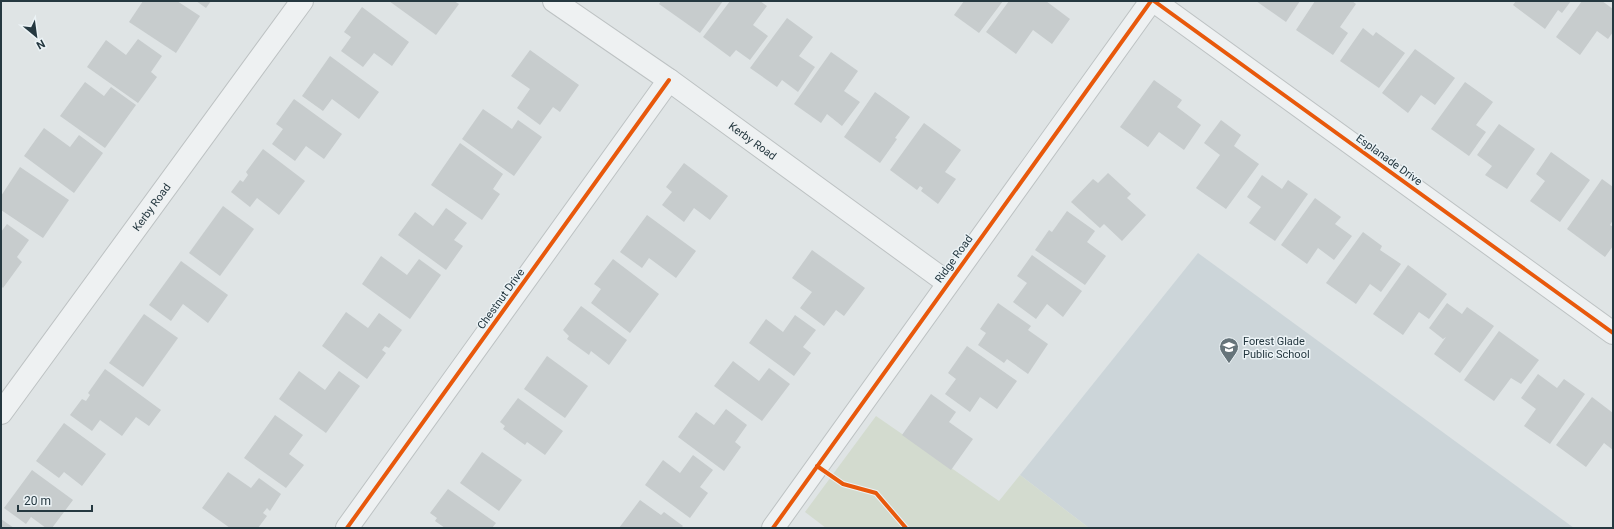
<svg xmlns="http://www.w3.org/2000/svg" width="1614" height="529" font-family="Roboto,sans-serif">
  <rect width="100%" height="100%" fill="#dfe4e5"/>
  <polygon fill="#ccd5d9" points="1198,253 1574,528 1089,528 1020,475"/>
  <polygon fill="#d3dbcf" points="876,416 999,501 1020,475 1089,528 826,528 805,512"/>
  <g fill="#c7cccd">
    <polygon points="143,1 177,1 200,16 176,53 129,22"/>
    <polygon points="196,1 211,1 206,8"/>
    <polygon points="389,1 454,1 459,4 436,35"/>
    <polygon points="661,1 723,1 700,33 659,4"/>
    <polygon points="730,1 760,1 767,6 753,25 768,36 750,60 736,50 730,57 703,37"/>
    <polygon points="964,1 1003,1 979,33 954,15"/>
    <polygon points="1009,1 1046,1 1070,19 1052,44 1033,30 1016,54 986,32"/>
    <polygon points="1256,1 1300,1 1286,22"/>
    <polygon points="1315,1 1352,1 1356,4 1340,27 1348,33 1333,55 1296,30"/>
    <polygon points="1516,1 1571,1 1562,13 1558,10 1545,29 1513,5"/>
    <polygon points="1582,1 1602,1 1613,9 1613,32 1608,39 1597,31 1580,55 1556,37"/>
    <polygon points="362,7 409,42 392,66 374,53 363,67 341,51 351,37 344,32"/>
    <polygon points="787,18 813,37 799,56 815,67 798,92 782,80 777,87 750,68"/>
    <polygon points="1363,28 1373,36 1376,32 1405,53 1379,88 1340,61"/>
    <polygon points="138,39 162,56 151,72 157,77 138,103 87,67 106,40 126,55"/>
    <polygon points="1415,49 1455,78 1435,105 1421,95 1408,113 1382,93"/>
    <polygon points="530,50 579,85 560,112 553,107 540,125 517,108 530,89 511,76"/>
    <polygon points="831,52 858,71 844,91 860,102 842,126 827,114 821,123 794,104"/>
    <polygon points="330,56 379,92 359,119 332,99 323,111 302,96"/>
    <polygon points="1154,80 1182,100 1177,107 1201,125 1184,150 1159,132 1148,147 1120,127"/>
    <polygon points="85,82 104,96 111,87 136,105 105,148 60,116"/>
    <polygon points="1465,82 1493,102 1476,125 1486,132 1469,156 1431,129"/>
    <polygon points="875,92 910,117 895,138 897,139 880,163 844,137"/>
    <polygon points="294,99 342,134 324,159 306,146 295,161 272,144 283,129 276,124"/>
    <polygon points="483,109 512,129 518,120 542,137 514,176 462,139"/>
    <polygon points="1221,120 1241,135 1234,146 1259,164 1226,209 1196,188 1220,155 1204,143"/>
    <polygon points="924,123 961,150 945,172 956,179 938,204 921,191 923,188 920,186 917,190 890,170"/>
    <polygon points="1499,124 1535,149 1507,189 1485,175 1492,166 1477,155"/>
    <polygon points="44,128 70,147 79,135 103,153 74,193 24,156"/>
    <polygon points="460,143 503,174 493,189 500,194 482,220 431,185"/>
    <polygon points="263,149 305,181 279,215 257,198 250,207 231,192 240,180 243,182 248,175 246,172"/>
    <polygon points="1551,152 1590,180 1560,222 1530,201 1545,181 1536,174"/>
    <polygon points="684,163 728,196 710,220 694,208 684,222 662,205 672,192 666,187"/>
    <polygon points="20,167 69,200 43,238 1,210 1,196"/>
    <polygon points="1108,173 1131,194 1127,198 1146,215 1122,241 1104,224 1100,228 1071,202 1093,179 1098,183"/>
    <polygon points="1262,175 1282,189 1288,180 1308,194 1275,241 1249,223 1261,207 1247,197"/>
    <polygon points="1602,179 1613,187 1613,220 1610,225 1613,227 1613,246 1605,257 1567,229"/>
    <polygon points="1315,198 1341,217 1335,224 1352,236 1334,260 1318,248 1307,264 1281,245"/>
    <polygon points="223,206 254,229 220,276 189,253"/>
    <polygon points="446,208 467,223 454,240 463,246 446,270 398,235 415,212 433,226"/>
    <polygon points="1067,211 1095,231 1087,242 1106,256 1085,285 1035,250 1049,230 1052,232"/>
    <polygon points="647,215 696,251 676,278 649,258 642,268 620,252"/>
    <polygon points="7,224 29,240 17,257 22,262 3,288 1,286 1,232"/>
    <polygon points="1363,232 1382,246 1380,250 1401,264 1381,292 1370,284 1356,304 1326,283"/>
    <polygon points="812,250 865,288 844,316 836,310 824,326 800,308 812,292 792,278"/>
    <polygon points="1032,255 1082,291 1063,317 1047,304 1036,319 1013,302 1027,283 1017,276"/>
    <polygon points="381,256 407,275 419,259 441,275 410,319 362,284"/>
    <polygon points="613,259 659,294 630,333 591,303 601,289 594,284"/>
    <polygon points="181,261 228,295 208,323 183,304 171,321 149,305"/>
    <polygon points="1408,265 1447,294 1429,319 1419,312 1403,335 1373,314"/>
    <polygon points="998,303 1031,326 1028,330 1048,344 1028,374 1007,359 1004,363 978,345 986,333 980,329"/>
    <polygon points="1447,303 1462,314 1467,307 1494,326 1460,373 1434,354 1446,337 1443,339 1429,328"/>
    <polygon points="581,306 627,340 609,365 591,351 589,355 567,339 569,336 563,330"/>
    <polygon points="346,312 368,328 379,313 402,330 389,348 385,346 382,350 386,353 367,379 322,346"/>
    <polygon points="144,314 178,338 143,387 109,363"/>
    <polygon points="795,315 816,330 803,347 811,353 794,376 749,343 766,319 783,332"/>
    <polygon points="1499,331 1539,360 1521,384 1511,378 1494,401 1464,380"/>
    <polygon points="967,346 1017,381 997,409 980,397 970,412 945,394 956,379 948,373"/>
    <polygon points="547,356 588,386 565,418 524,389"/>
    <polygon points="733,361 759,381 769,368 790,384 762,421 714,386"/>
    <polygon points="105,369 161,410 149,426 136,417 122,436 100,420 92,431 70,415 82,399 86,401 90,395 88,393"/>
    <polygon points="299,371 325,390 339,371 360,386 326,433 279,399"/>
    <polygon points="1538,374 1557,388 1564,379 1585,394 1550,444 1524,426 1536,409 1521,398"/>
    <polygon points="931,394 956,412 949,422 973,439 951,470 902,435"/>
    <polygon points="1592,397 1613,413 1613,450 1604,443 1586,467 1556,445"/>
    <polygon points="518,398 563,431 545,455 527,442 525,445 503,429 505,426 500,422"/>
    <polygon points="726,409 747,425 735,442 741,447 724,471 678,437 696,412 714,425"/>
    <polygon points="275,415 303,435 289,454 304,465 286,488 244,458"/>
    <polygon points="64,423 106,454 82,486 64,472 59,478 36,461"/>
    <polygon points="482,452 522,480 499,511 460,483"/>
    <polygon points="693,455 713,470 700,487 708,493 690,518 645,485 663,460 680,473"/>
    <polygon points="32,470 73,500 52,528 46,528 31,517 26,524 4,508"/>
    <polygon points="228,472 251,488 259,478 281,494 270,511 267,508 263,513 267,516 258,528 230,528 202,508"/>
    <polygon points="448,489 496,523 492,528 445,528 435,521 437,518 430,513"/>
    <polygon points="640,500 661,515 664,512 683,526 681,528 619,528"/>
    <polygon points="1,519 14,528 1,528"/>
  </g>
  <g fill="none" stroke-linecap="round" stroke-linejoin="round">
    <defs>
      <g id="street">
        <path id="s1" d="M554 1 669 80 948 283"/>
        <polyline points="1154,1 1613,333"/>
        <path id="s2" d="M1 413 302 1"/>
        <polyline points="347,528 669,80"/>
        <polyline points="773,528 1151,1"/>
      </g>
    </defs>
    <use href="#street" stroke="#bdc2c3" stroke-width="24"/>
    <use href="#street" stroke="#eef1f2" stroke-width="22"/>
    <defs>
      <g id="cycleway">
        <polyline points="1154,1 1613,333"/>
        <polyline points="817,466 843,484 876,493 906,528"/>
        <polyline points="347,528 669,80"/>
        <polyline points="773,528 1151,1"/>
      </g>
    </defs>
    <use href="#cycleway" stroke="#ecf3f6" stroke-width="6"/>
    <use href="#cycleway" stroke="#e8590c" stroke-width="4"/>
  </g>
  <defs>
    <symbol id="school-pin" viewBox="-11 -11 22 30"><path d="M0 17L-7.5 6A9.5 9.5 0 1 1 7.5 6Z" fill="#66747a" stroke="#ecf3f6"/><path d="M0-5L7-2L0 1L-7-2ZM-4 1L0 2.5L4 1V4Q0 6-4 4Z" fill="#fff"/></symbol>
  </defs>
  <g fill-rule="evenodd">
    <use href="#school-pin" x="1218" y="336" width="22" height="30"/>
  </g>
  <g text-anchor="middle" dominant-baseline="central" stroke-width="3" stroke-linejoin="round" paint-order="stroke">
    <g font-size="11" fill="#253840" stroke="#ecf3f6">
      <text stroke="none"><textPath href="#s1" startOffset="243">Kerby Road</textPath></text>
      <text transform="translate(1389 160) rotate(36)">Esplanade Drive</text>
      <text stroke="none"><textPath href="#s2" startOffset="255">Kerby Road</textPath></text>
      <text transform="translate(954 259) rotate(-54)">Ridge Road</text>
      <text transform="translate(501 299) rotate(-54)">Chestnut Drive</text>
    </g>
    <g font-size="11" fill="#253840" stroke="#ecf3f6" text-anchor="start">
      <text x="1243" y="341">Forest Glade<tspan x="1243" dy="13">Public School</tspan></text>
    </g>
  </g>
  <rect width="1614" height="529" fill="none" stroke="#253840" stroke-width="4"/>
  <g transform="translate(36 36) rotate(151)" stroke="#ecf3f6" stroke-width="3" paint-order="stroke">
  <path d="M0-3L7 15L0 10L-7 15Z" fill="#253840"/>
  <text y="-6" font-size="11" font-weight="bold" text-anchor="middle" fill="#253840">N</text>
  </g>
  <path d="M18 505v6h74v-6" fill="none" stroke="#253840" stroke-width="2"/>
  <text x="24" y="505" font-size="12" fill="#253840" stroke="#ecf3f6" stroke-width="3" paint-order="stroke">20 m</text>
</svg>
